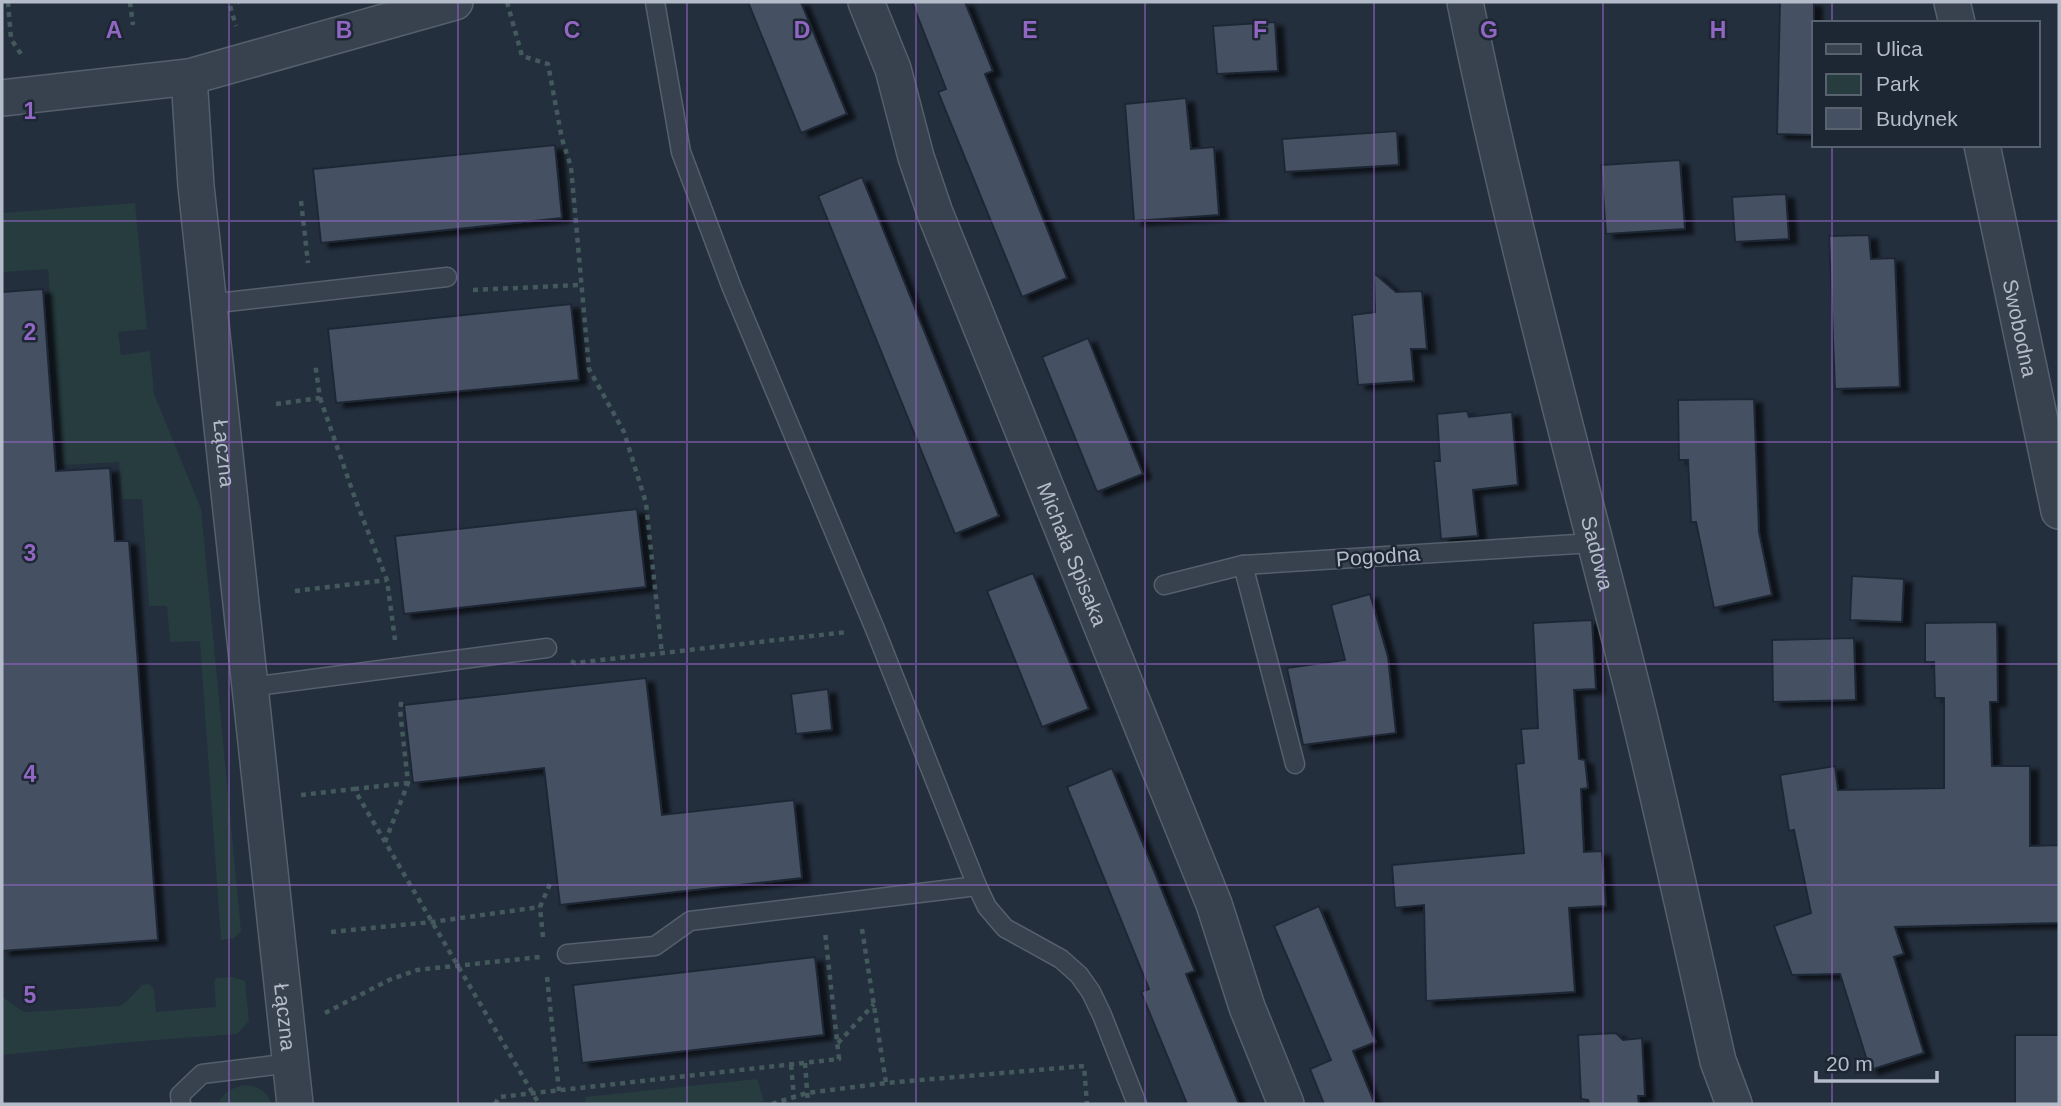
<svg xmlns="http://www.w3.org/2000/svg" width="2061" height="1106" font-family="Helvetica,sans-serif">
  <defs>
    <filter id="shadow"><feDropShadow dx="8" dy="4.5" stdDeviation="2" flood-color="#0009"/></filter>
  </defs>
  <rect width="100%" height="100%" fill="#242f3e"/>
  <g fill="#263c3f">
    <polygon points="135,203 147,329 118,332 121,355 150,351 154,394 201,509 241,931 234,938 221,940 200,641 170,642 167,606 149,606 142,499 122,499 119,462 63,465 48,269 2,272 2,213"/>
    <polygon points="232,977 245,981 249,1021 237,1034 130,1042 2,1055 2,997 22,1011 27,1012 120,1006 127,1001 142,985 149,984 154,989 156,1012 216,1007 214,981 217,978"/>
    <polygon points="757,1079 764,1101 757,1104 586,1104 585,1097"/>
    <path d="M244 1085C258 1086 267 1091 272 1104H218C223 1092 232 1088 244 1085Z"/>
  </g>
  <g fill="#455162" stroke="#1f2835" stroke-width="2" filter="url(#shadow)">
    <polygon points="748,2 801,2 847,114 801,133"/>
    <polygon points="912,2 965,2 993,71 985,74 1067,278 1022,297 938,92 946,89"/>
    <polygon points="1780,2 1814,2 1814,135 1777,134"/>
    <polygon points="1275,22 1278,71 1217,74 1213,26"/>
    <polygon points="1186,98 1191,149 1214,147 1219,215 1134,221 1125,104"/>
    <polygon points="1397,131 1399,165 1285,172 1282,139"/>
    <polygon points="555,145 562,218 321,243 313,169"/>
    <polygon points="1680,160 1685,229 1606,234 1601,165"/>
    <polygon points="862,177 999,516 955,534 818,196"/>
    <polygon points="1786,194 1789,239 1735,242 1732,197"/>
    <polygon points="1869,235 1871,259 1895,258 1900,387 1835,389 1829,236"/>
    <polygon points="1374,273 1396,292 1422,291 1427,349 1411,349 1414,381 1358,385 1352,315 1375,312"/>
    <polygon points="43,289 56,471 110,468 115,541 129,541 158,940 2,951 2,292"/>
    <polygon points="571,304 579,380 336,403 328,329"/>
    <polygon points="1088,338 1143,474 1097,492 1042,357"/>
    <polygon points="1754,399 1759,532 1772,595 1714,608 1696,522 1691,522 1688,460 1679,460 1678,400"/>
    <polygon points="1467,411 1469,417 1512,412 1518,485 1473,490 1478,536 1441,539 1434,461 1440,461 1437,414"/>
    <polygon points="637,509 646,587 404,614 395,536"/>
    <polygon points="1033,573 1089,709 1042,727 987,591"/>
    <polygon points="1852,576 1904,579 1902,622 1850,620"/>
    <polygon points="1370,594 1388,657 1396,733 1303,745 1287,668 1345,660 1331,605"/>
    <polygon points="1592,620 1596,689 1574,690 1579,759 1585,760 1588,788 1581,789 1584,852 1602,851 1606,906 1569,908 1575,992 1426,1001 1424,905 1395,908 1392,865 1524,853 1516,764 1524,763 1521,729 1538,728 1533,623"/>
    <polygon points="1997,622 1998,702 1990,702 1992,766 2030,766 2030,846 2059,845 2059,923 1895,927 1904,954 1894,957 1924,1053 1870,1070 1840,974 1792,975 1774,926 1811,913 1794,830 1789,831 1780,775 1835,766 1838,790 1944,788 1944,698 1935,698 1934,662 1925,662 1925,623"/>
    <polygon points="1854,638 1856,700 1773,702 1772,640"/>
    <polygon points="646,678 662,815 794,800 802,878 560,905 544,768 413,783 404,705"/>
    <polygon points="828,689 832,730 796,734 791,694"/>
    <polygon points="1112,768 1195,971 1186,974 1239,1104 1187,1104 1141,992 1149,989 1067,787"/>
    <polygon points="1319,906 1376,1042 1353,1051 1375,1104 1324,1104 1310,1069 1331,1060 1274,926"/>
    <polygon points="815,957 824,1035 582,1063 573,985"/>
    <polygon points="1616,1033 1623,1040 1642,1038 1645,1096 1638,1096 1639,1104 1589,1104 1588,1100 1581,1099 1578,1035"/>
    <rect x="2015" y="1035" width="44" height="69"/>
  </g>
  <g fill="none" stroke-linecap="round" stroke-linejoin="round">
    <defs>
      <g id="lane">
        <polyline points="655,2 681,152 732,288 875,629 977,886 987,907 1005,928 1061,959 1079,975 1091,992 1102,1015 1137,1104"/>
        <polyline points="209,304 447,277"/>
        <polyline points="1243,565 1295,764"/>
        <polyline points="1164,585 1243,565 1577,544 1594,540"/>
        <polyline points="250,687 547,648"/>
        <polyline points="567,954 655,946 690,921 977,886"/>
        <polyline points="181,1104 180,1095 202,1074 291,1063"/>
      </g>
      <g id="street">
        <path id="s1" d="M866 2 893 69 916 157 935 213 1214 904 1247 1007 1286 1104"/>
        <path id="s2" d="M1465 2C1513 238 1578 470 1636 703 1665 822 1691 942 1718 1061L1734 1104"/>
        <polyline points="1952,2 1957,23"/>
        <path id="s3" d="M189 77 196 186 295 1104"/>
        <polyline points="2,98 189,77 455,2"/>
        <path id="s4" d="M1982 145 2059 511"/>
      </g>
    </defs>
    <use href="#lane" stroke="#565f6c" stroke-width="21"/>
    <use href="#street" stroke="#565f6c" stroke-width="38"/>
    <g stroke="#44595c" stroke-width="4.5" stroke-dasharray="5 5" stroke-linecap="butt">
      <polyline points="8,2 11,39 23,57"/>
      <polyline points="130,2 133,25"/>
      <polyline points="239,2 240,3"/>
      <polyline points="507,2 522,56 548,64 562,139 571,167 589,369 624,432 646,503 662,654"/>
      <polyline points="230,6 236,26"/>
      <polyline points="301,201 308,263"/>
      <polyline points="473,290 580,285"/>
      <polyline points="320,398 356,501 387,580 395,640"/>
      <polyline points="276,404 320,398 315,363"/>
      <polyline points="295,591 387,580"/>
      <polyline points="571,661 575,663 847,632"/>
      <polyline points="354,789 408,783"/>
      <polyline points="301,795 354,789 539,1104"/>
      <polyline points="385,842 408,783 400,710 402,697"/>
      <polyline points="862,929 886,1083"/>
      <polyline points="331,932 432,922 540,907"/>
      <polyline points="543,937 540,907 550,884"/>
      <polyline points="547,977 559,1091"/>
      <polyline points="325,1013 389,980 417,970 540,957"/>
      <polyline points="838,1043 874,1004"/>
      <polyline points="805,1063 808,1104"/>
      <polyline points="791,1065 794,1097"/>
      <polyline points="495,1104 499,1097 839,1059 825,932"/>
      <polyline points="772,1104 807,1093 886,1083 1084,1066 1087,1104"/>
    </g>
    <use href="#lane" stroke="#38414e" stroke-width="18"/>
    <use href="#street" stroke="#38414e" stroke-width="35"/>
  </g>
  <path fill="none" stroke="#9266c3" stroke-width="2" stroke-opacity="0.55" d="M229 2V1104M458 2V1104M687 2V1104M916 2V1104M1145 2V1104M1374 2V1104M1603 2V1104M1832 2V23M1832 145V1104M2 221H2059M2 442H2059M2 664H2059M2 885H2059"/>
  <g text-anchor="middle" dominant-baseline="central" stroke-width="5" stroke-linejoin="round" paint-order="stroke">
    <g font-size="21" fill="#b4bcc9" stroke="#1d2633">
      <text stroke="none"><textPath href="#s4" startOffset="187">Swobodna</textPath></text>
      <text stroke="none"><textPath href="#s3" startOffset="378">Łączna</textPath></text>
      <text stroke="none"><textPath href="#s1" startOffset="590">Michała Spisaka</textPath></text>
      <text stroke="none"><textPath href="#s2" startOffset="567">Sadowa</textPath></text>
      <text transform="translate(1378 556) rotate(-4)">Pogodna</text>
      <text stroke="none"><textPath href="#s3" startOffset="945">Łączna</textPath></text>
    </g>
  </g>
  <g font-size="23" text-anchor="middle" font-weight="bold" fill="#9266c3" stroke="#1d2633" stroke-width="5" stroke-linejoin="round" paint-order="stroke">
    <text x="114" y="38">A</text>
    <text x="344" y="38">B</text>
    <text x="572" y="38">C</text>
    <text x="802" y="38">D</text>
    <text x="1030" y="38">E</text>
    <text x="1260" y="38">F</text>
    <text x="1489" y="38">G</text>
    <text x="1718" y="38">H</text>
    <text x="30" y="119">1</text>
    <text x="30" y="340">2</text>
    <text x="30" y="561">3</text>
    <text x="30" y="782">4</text>
    <text x="30" y="1003">5</text>
  </g>
  <rect width="2061" height="1106" fill="none" stroke="#b4bcc9" stroke-width="7"/>
  <rect x="1812" y="21" width="228" height="126" fill="#1d2633" stroke="#59626f" stroke-width="2"/>
  <rect x="1826" y="44" width="35" height="10" fill="#38414e" stroke="#59626f" stroke-width="2"/>
  <text x="1876" y="56" font-size="21" fill="#b4bcc9">Ulica</text>
  <rect x="1826" y="74" width="35" height="21" fill="#263c3f" stroke="#59626f" stroke-width="2"/>
  <text x="1876" y="91" font-size="21" fill="#b4bcc9">Park</text>
  <rect x="1826" y="108" width="35" height="21" fill="#455162" stroke="#59626f" stroke-width="2"/>
  <text x="1876" y="126" font-size="21" fill="#b4bcc9">Budynek</text>
  <path d="M1816 1071v10h121v-10" fill="none" stroke="#b4bcc9" stroke-width="3.5"/>
  <text x="1826" y="1071" font-size="21" fill="#b4bcc9" stroke="#1d2633" stroke-width="5" paint-order="stroke">20 m</text>
</svg>
